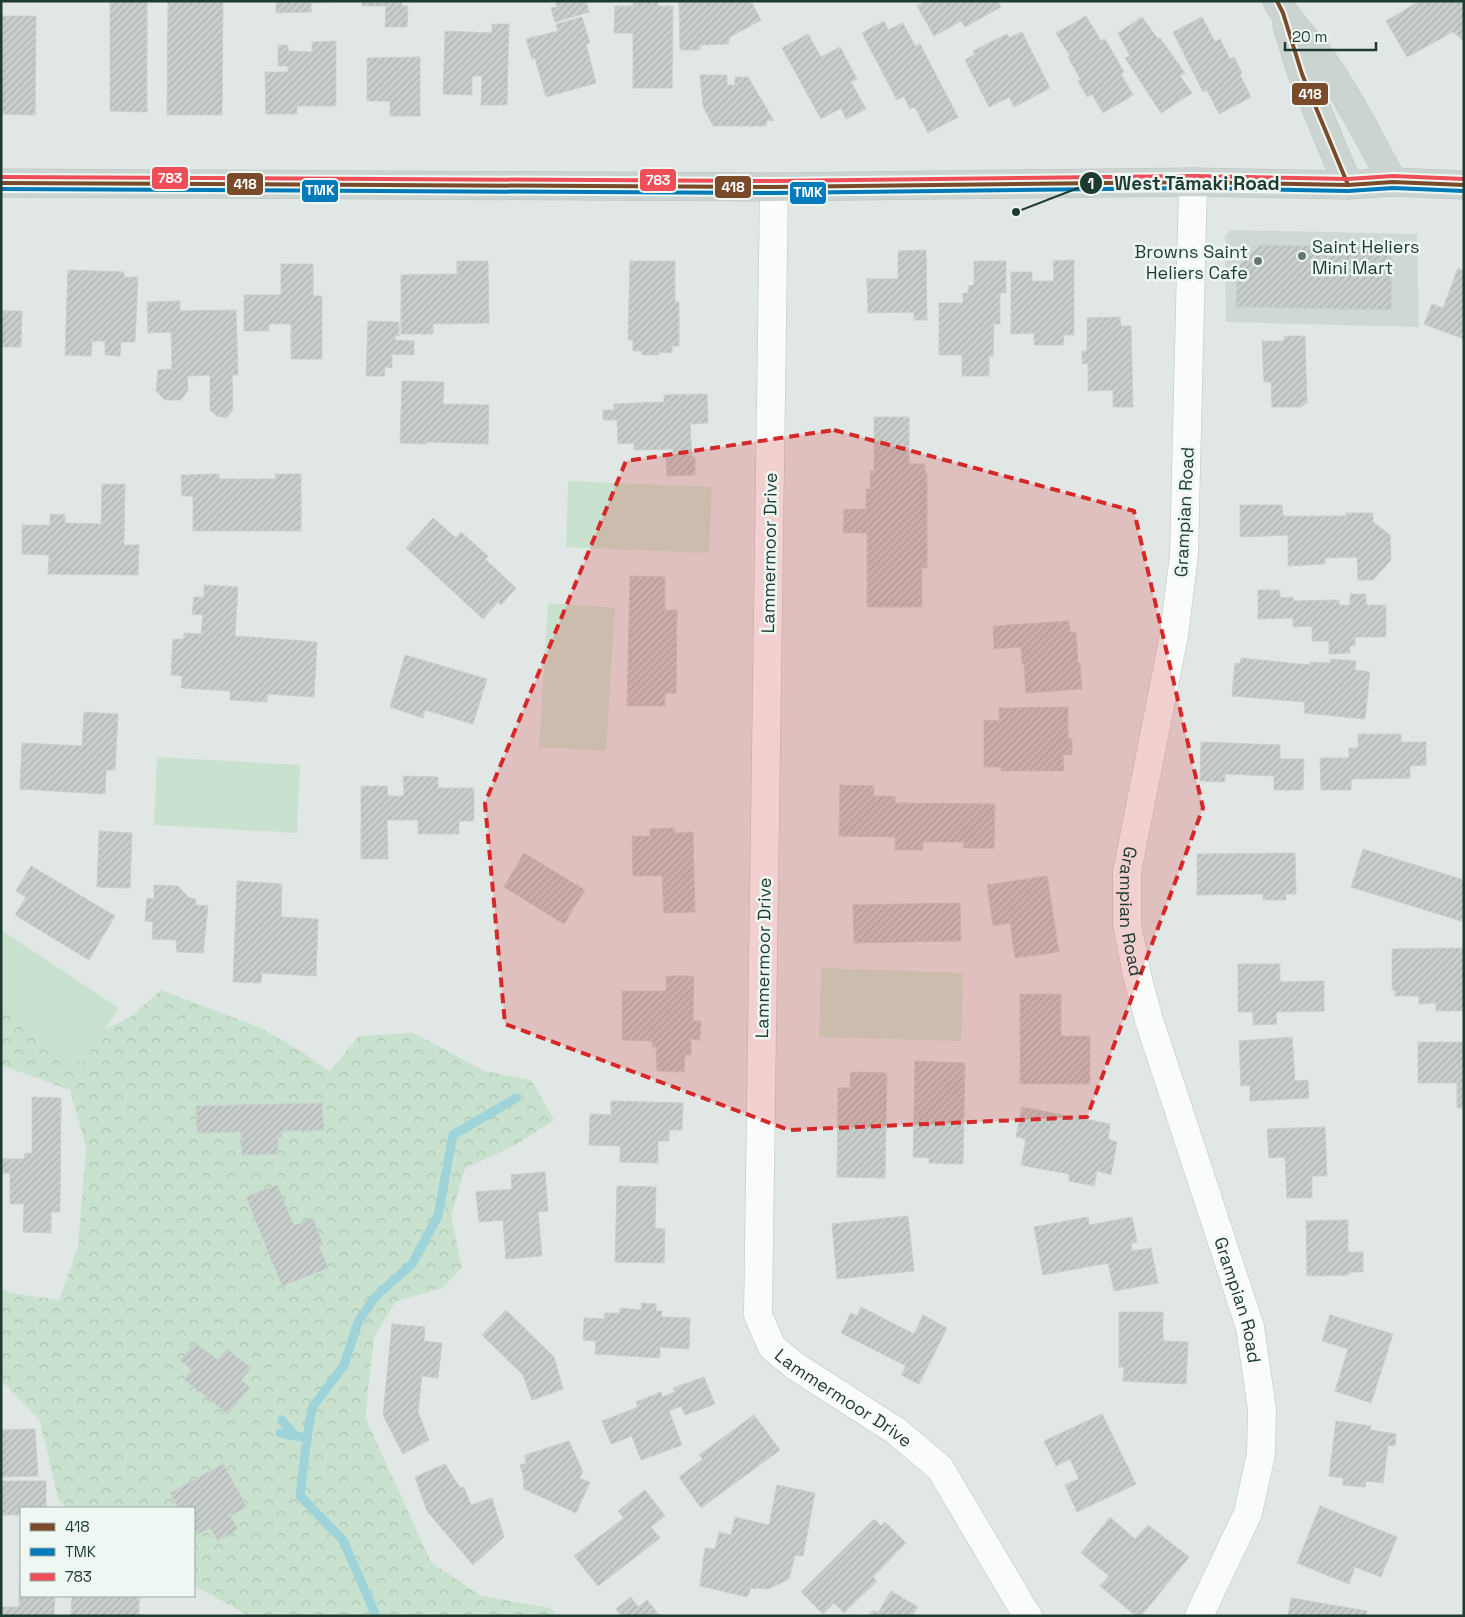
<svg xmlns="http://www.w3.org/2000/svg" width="1465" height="1617" font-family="'Space Grotesk',sans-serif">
  <defs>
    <pattern id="forest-crowns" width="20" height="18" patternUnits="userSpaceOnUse" patternTransform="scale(1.25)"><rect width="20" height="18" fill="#c9e2cf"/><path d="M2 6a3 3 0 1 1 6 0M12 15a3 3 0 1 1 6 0" fill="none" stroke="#acc3b2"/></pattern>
    <pattern id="building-hatch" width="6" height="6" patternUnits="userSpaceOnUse" patternTransform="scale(1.25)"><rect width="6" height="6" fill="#c8cecb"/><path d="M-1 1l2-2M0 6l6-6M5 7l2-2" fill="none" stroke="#abb2af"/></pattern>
  </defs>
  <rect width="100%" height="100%" fill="#e1e7e4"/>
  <polygon fill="#ced9d4" points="1231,230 1417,234 1419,327 1226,322 1225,236"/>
  <polygon fill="url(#forest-crowns)" points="1,967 87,1038 131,1017 161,990 261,1028 296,1048 330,1071 359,1036 414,1033 484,1071 531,1080 554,1120 514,1146 465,1168 451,1217 462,1267 443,1288 396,1301 374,1337 365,1417 431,1562 481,1596 551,1608 556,1616 248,1615 194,1586 194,1508 66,1508 58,1498 40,1421 5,1384 1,1383 1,1289 11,1293 59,1300 78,1247 86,1147 70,1090 1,1065"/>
  <g fill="#c9e2cf">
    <polygon points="568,481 712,487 709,553 566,547"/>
    <polygon points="548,603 615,608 606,751 539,747"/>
    <polygon points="157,757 300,765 297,833 154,825"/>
    <polygon points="1,930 119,1008 82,1064 1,1010"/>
    <polygon points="821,968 963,973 961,1041 819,1037"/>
  </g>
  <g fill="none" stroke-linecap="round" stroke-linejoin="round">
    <g stroke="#9ed4d9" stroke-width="9">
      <polyline points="282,1420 295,1436"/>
      <polyline points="280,1433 307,1438 300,1496 343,1540 376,1616"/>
      <polyline points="307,1438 312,1408 344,1365 358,1322 375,1297 412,1264 438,1216 453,1135 516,1098"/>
    </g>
  </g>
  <g fill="url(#building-hatch)" stroke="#cad0cd">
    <polygon points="110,1 147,1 147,112 110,111"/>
    <polygon points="168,1 223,1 222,115 167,115"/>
    <polygon points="276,1 330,1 330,2 311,3 311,12 276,13"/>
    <polygon points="362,1 402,1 402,6 408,6 407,27 385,27 386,6 362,6"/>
    <polygon points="556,1 586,1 589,12 555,22 551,8 557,7"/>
    <polygon points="633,1 658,1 658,6 673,6 672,88 633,88 633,33 614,33 615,6 633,6"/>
    <polygon points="679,1 751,1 761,20 730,37 728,44 700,45 700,50 680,50"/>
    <polygon points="926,1 997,1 1001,7 965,27 961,21 934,36 917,6"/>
    <polygon points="1420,1 1464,1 1464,41 1453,32 1407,57 1386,21"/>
    <polygon points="1,16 36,16 35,115 1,114"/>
    <polygon points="1086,16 1101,41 1105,39 1124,72 1121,74 1133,95 1103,113 1092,94 1087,97 1078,81 1081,80 1068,57 1070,56 1056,33"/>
    <polygon points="582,17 590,43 586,44 596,83 546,97 535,58 532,59 526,39 558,31 556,24"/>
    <polygon points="1142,17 1158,39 1160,38 1185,73 1180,76 1192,93 1161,113 1125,58 1130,56 1118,33"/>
    <polygon points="1202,17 1215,42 1220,39 1230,59 1234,57 1242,73 1240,75 1251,97 1219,114 1207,90 1203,92 1173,32"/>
    <polygon points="884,21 888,30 903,23 915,46 920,44 958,117 928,133 915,107 910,109 904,96 897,100 862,33"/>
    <polygon points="492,24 509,24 507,105 481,105 482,76 472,76 472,95 443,94 445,31 492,33"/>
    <polygon points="1022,32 1050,88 1014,107 1009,97 989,107 965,60 975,54 973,51 1007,34 1009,38"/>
    <polygon points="808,34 821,57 840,47 857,79 851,82 866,109 846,119 841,108 821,119 782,48"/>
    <polygon points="336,41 336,106 297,106 297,114 266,114 265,72 288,72 288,66 278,66 278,45 288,45 288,51 312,52 312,42"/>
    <polygon points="420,57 420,116 390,116 390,101 367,101 367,58"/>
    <polygon points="700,75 727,75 727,85 735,85 735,77 748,77 774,121 767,120 766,126 713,126 703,106"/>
    <polygon points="1260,245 1392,247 1391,310 1236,307 1237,268"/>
    <polygon points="926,250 927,320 914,320 914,312 868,313 867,279 898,279 898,251"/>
    <polygon points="1074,260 1074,335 1064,335 1063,345 1034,345 1034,333 1011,334 1011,272 1032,272 1032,281 1054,281 1053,261"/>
    <polygon points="457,261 488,261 489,323 433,324 433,334 401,334 401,275 457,274"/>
    <polygon points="630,261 675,261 675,302 679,302 679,346 672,346 672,353 659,352 659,355 642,355 642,351 633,351 633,340 628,340"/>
    <polygon points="974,261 1006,261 1006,293 1000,293 1000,324 994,324 993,356 989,356 989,376 962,376 962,355 939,355 939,303 963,303 963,293 968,293 968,286 974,285"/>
    <polygon points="281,264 313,264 313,296 322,296 322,359 291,359 291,324 269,324 269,331 244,331 244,295 281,295"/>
    <polygon points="1458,268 1464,271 1464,339 1424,324 1432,304 1443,308"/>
    <polygon points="68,270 124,272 124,277 138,277 135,342 121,342 120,356 105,355 105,341 92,341 91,356 65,355"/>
    <polygon points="180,301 180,311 236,310 238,375 232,375 233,410 226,418 217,416 210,410 210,375 187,376 188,390 181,400 165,400 156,391 158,370 172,369 171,332 148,333 147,302"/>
    <polygon points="1,311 22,311 21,347 1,347"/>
    <polygon points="1120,317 1121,326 1131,326 1133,407 1113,407 1113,390 1088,391 1088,363 1082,364 1082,351 1087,351 1087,318"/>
    <polygon points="368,321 399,322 399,336 395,336 395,340 414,341 414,355 392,354 392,368 385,367 384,376 366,376"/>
    <polygon points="1284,336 1305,336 1307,403 1300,407 1272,407 1271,382 1264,382 1262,341 1284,341"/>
    <polygon points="402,381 444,382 443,404 489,405 488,444 426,442 426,444 400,443"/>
    <polygon points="707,394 708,423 690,424 692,457 695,457 695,475 667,476 666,457 673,456 673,449 634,450 634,443 618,444 617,420 603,420 603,410 614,410 614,404 664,402 664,395"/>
    <polygon points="874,417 909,417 909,464 925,464 925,472 927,472 927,568 922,568 922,607 867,607 867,533 843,533 844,509 866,509 866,489 870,489 870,471 874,471"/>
    <polygon points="219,474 219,479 276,479 275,474 301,474 301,531 193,531 193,496 182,496 181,475"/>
    <polygon points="102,484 125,484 124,545 139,545 138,575 48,574 49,555 22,554 22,525 50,525 50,514 65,515 65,523 101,524"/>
    <polygon points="1240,505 1282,505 1283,516 1346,516 1346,513 1373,513 1373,522 1390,535 1391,560 1373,580 1358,580 1357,557 1325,558 1325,564 1288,566 1288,535 1240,537"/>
    <polygon points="433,518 456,538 461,532 488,556 485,559 516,588 501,605 498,602 483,619 406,548"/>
    <polygon points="630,576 665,577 665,610 677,610 676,693 665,693 665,706 627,706"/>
    <polygon points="204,585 238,587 235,636 317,642 314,697 267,694 267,702 230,700 230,691 181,688 182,676 171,675 173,639 184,639 184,633 201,634 203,615 192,614 194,597 204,597"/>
    <polygon points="1258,590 1280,590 1280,598 1293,597 1293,601 1339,600 1339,605 1350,605 1350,594 1366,594 1366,605 1386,605 1386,637 1355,637 1355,646 1350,646 1350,653 1329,654 1329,641 1312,641 1312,626 1293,627 1293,618 1258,619"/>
    <polygon points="1069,621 1070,632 1076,632 1078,663 1080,663 1082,689 1026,693 1024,664 1022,664 1021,647 994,649 993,626"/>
    <polygon points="405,655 487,679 473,724 425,710 423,718 390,707"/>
    <polygon points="1241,658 1310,665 1310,662 1330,663 1330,659 1356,661 1355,670 1370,672 1365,719 1304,713 1305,702 1232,696 1235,663 1240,664"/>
    <polygon points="1068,707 1068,738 1072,739 1072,755 1063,755 1064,771 1001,771 1001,767 984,767 984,720 999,721 999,708"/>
    <polygon points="84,712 118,714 115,770 106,770 105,794 20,789 22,743 82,746"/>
    <polygon points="1358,734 1401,734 1401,742 1426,742 1426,765 1410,766 1410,778 1351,779 1351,790 1321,790 1320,758 1349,758 1349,748 1358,748"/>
    <polygon points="1201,742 1280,745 1280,759 1304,759 1303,790 1274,790 1274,776 1225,774 1225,782 1200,781"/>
    <polygon points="403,776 438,777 438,788 474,788 474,821 459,821 459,834 418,834 418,820 387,820 388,859 361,859 361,786 387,786 388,796 404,796"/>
    <polygon points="840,785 874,786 874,796 895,796 895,803 995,804 994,848 963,848 964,842 923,842 923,850 895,850 895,837 839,836"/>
    <polygon points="675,828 675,833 693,832 695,912 664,913 662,876 633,876 632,836 650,836 650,829"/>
    <polygon points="99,831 132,833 130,888 97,887"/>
    <polygon points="1363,849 1464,880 1464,922 1351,887"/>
    <polygon points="524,853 585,890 564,924 504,887"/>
    <polygon points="1295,853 1296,894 1286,894 1286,900 1263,900 1263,894 1197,895 1197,854"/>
    <polygon points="31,866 115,916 89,960 15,915 26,897 16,891"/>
    <polygon points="1047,876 1059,952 1015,958 1010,923 993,926 987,885"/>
    <polygon points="237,881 282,884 281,917 318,919 316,976 262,973 261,983 233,982"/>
    <polygon points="154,885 178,886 188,897 195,899 196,905 208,906 203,953 177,952 176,940 152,939 153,922 145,921 147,898 154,899"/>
    <polygon points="960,903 961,941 854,943 853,905"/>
    <polygon points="1464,948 1464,1011 1436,1011 1436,1003 1419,1004 1419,996 1395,996 1395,990 1392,990 1392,949"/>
    <polygon points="1238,964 1280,964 1280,982 1324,981 1324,1011 1276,1012 1277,1024 1253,1025 1253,1012 1238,1012"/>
    <polygon points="666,976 694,976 693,1021 701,1021 700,1040 691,1039 691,1055 685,1055 684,1072 657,1071 656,1047 652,1047 652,1041 622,1040 622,991 666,991"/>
    <polygon points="1020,994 1061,994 1061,1036 1090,1036 1090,1084 1020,1084"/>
    <polygon points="1292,1037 1295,1081 1308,1080 1309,1098 1250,1101 1250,1085 1241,1086 1239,1041"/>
    <polygon points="1418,1042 1464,1042 1464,1108 1457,1108 1457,1083 1418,1083"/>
    <polygon points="915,1061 965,1063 963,1164 929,1163 929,1158 913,1157"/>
    <polygon points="850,1072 887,1073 885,1178 837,1177 838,1088 850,1088"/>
    <polygon points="32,1097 61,1098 60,1212 51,1212 51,1233 23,1232 24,1204 10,1204 10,1173 1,1173 1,1159 24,1159 25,1153 32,1153"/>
    <polygon points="611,1101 683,1103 682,1130 669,1130 669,1141 658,1141 658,1163 620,1162 620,1146 589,1145 590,1114 611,1115"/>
    <polygon points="322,1103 324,1130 282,1131 282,1137 278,1137 278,1154 242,1155 241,1132 197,1133 196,1106"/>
    <polygon points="1022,1107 1110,1124 1108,1139 1117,1142 1111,1175 1097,1171 1094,1186 1069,1181 1069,1174 1021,1165 1026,1139 1016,1137"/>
    <polygon points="1325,1127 1327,1176 1312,1176 1312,1198 1287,1198 1285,1157 1269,1158 1267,1129"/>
    <polygon points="545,1172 548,1211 538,1212 542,1256 506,1259 503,1220 479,1222 476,1192 512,1189 511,1175"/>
    <polygon points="277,1185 294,1226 313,1218 323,1245 319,1246 328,1268 282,1286 246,1197"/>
    <polygon points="617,1186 656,1187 655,1228 665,1229 664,1263 615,1262"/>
    <polygon points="908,1216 914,1271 837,1279 832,1224"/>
    <polygon points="1088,1217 1089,1225 1132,1217 1137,1242 1131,1244 1132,1251 1151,1248 1158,1283 1114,1291 1108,1263 1043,1275 1034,1227"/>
    <polygon points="1348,1220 1348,1252 1363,1252 1363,1272 1349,1272 1349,1275 1307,1276 1306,1221"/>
    <polygon points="642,1303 656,1304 656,1311 662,1311 661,1317 690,1318 689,1349 660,1347 660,1358 595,1354 596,1341 583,1340 584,1318 604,1319 605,1313 620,1313 620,1308 641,1310"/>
    <polygon points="861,1307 914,1334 923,1315 947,1328 919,1384 901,1375 906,1366 841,1333 851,1313 857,1316"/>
    <polygon points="506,1310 554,1357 563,1389 532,1400 523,1375 482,1335"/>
    <polygon points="1119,1312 1163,1312 1163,1341 1188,1342 1186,1384 1123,1381 1124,1367 1119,1367"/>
    <polygon points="1330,1315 1393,1334 1371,1403 1335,1391 1348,1349 1322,1341"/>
    <polygon points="392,1324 425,1327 424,1341 442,1343 438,1378 422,1376 418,1412 429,1440 403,1454 383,1415"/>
    <polygon points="195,1343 218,1360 227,1349 251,1368 241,1380 250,1387 228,1414 184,1379 192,1370 180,1360"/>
    <polygon points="704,1377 715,1404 685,1415 681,1406 669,1411 682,1445 641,1460 632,1436 611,1444 602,1421 638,1407 636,1402 661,1392 662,1397 675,1392 673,1388"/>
    <polygon points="1102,1414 1136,1484 1077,1512 1065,1485 1079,1479 1070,1459 1056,1466 1044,1441"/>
    <polygon points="754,1415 780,1450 701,1508 679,1477 703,1459 699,1455"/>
    <polygon points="1336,1421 1371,1426 1370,1430 1396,1434 1395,1446 1388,1445 1383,1483 1366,1481 1365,1487 1343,1485 1343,1478 1329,1476"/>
    <polygon points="35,1429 38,1476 1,1477 1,1430"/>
    <polygon points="569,1441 583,1472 579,1478 590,1482 576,1513 524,1489 523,1475 520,1465 526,1463 525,1455"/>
    <polygon points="223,1464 247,1507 230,1516 238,1529 218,1541 210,1528 194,1536 194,1508 178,1508 170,1493"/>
    <polygon points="445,1464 460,1488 464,1487 471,1505 492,1498 504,1537 473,1565 427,1511 415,1477"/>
    <polygon points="2,1481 46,1481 46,1508 21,1508 21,1515 2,1515"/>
    <polygon points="777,1485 815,1493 803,1556 795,1555 789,1579 768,1589 751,1588 747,1597 700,1586 705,1548 715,1549 719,1532 731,1535 735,1517 769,1525"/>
    <polygon points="645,1490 665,1516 651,1527 660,1538 598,1586 574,1556 624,1518 618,1511"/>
    <polygon points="1320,1506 1397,1537 1381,1577 1355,1567 1349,1584 1297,1563"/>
    <polygon points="1110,1517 1135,1539 1148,1525 1189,1557 1141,1616 1136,1616 1100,1586 1109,1576 1081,1553"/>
    <polygon points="21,1518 21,1596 55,1596 54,1616 1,1616 1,1607 19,1607"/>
    <polygon points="874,1519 881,1526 885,1522 906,1543 873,1577 877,1581 844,1613 834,1603 823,1614 801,1592"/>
    <polygon points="891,1591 918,1607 912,1616 869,1616 873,1610 878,1613"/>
    <polygon points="72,1596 139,1596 139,1616 71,1616"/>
    <polygon points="631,1597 638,1607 647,1600 660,1616 619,1616 621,1615 616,1609"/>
    <polygon points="1291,1598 1367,1611 1366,1616 1288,1616"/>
  </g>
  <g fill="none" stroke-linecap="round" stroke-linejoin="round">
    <defs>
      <g id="minor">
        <path id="s1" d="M1193 182 1184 555 1174 635 1127 872V924L1137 975 1149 1020 1250 1327 1262 1409 1261 1454 1248 1513 1199 1616"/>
        <path id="s2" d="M774 187 758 1315 772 1347 795 1366 896 1431 940 1468 1025 1612 1028 1616"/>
      </g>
      <g id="major">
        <path d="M1277 1C1290 25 1311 43 1326 65 1352 102 1371 143 1393 182"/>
        <polyline points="1287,25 1302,74 1348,185"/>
        <polyline points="1,183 774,187 1193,182 1348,185 1393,182 1464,185"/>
      </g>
    </defs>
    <use href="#minor" stroke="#bec4c1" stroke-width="29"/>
    <use href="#major" stroke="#bbc4c1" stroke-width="29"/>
    <use href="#minor" stroke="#fafbfb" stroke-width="28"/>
    <use href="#major" stroke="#ccd4d1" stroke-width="28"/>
    <defs>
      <g id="bus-1">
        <polyline points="1277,1 1283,13 1302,74 1348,185"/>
        <polyline points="1,183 774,187 1193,182 1348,185 1393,182 1464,185"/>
      </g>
      <polyline id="bus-2" points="1,189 774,193 1193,188 1348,191 1393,188 1464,191"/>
      <polyline id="bus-3" points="1,177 774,181 1193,176 1348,179 1393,176 1464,179"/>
    </defs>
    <use href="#bus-1" stroke="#eef7f2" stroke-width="8"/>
    <use href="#bus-2" stroke="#eef7f2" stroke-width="8"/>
    <use href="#bus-3" stroke="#eef7f2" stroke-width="8"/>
    <use href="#bus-1" stroke="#7a4b2a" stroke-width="4"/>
    <use href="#bus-2" stroke="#007ab8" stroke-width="4"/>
    <use href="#bus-3" stroke="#ef4d58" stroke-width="4"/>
  </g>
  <path fill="#d62828" fill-opacity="0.2" stroke="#d62828" stroke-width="4" stroke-dasharray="10 6" stroke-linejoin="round" d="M834 430 1134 511 1203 808 1087 1117 789 1130 505 1024 485 803 626 461Z"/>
  <g fill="#627770" stroke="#eef7f2" stroke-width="2">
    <circle cx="1302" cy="256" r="5"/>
    <circle cx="1258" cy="261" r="5"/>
  </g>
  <g text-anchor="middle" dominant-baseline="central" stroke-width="5" stroke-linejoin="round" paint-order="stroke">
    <g font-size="18" fill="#1e3b31" stroke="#eef7f2" text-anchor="start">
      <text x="1312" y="246">Saint Heliers<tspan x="1312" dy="21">Mini Mart</tspan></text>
      <text x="1248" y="251" text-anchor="end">Browns Saint<tspan x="1248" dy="21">Heliers Cafe</tspan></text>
    </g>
    <g font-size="18" fill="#1e3b31" stroke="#eef7f2">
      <text transform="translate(1184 512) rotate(-87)">Grampian Road</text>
      <text transform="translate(769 553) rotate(-89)">Lammermoor Drive</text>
      <text stroke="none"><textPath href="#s1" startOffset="735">Grampian Road</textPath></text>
      <text transform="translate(763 958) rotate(-89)">Lammermoor Drive</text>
      <text stroke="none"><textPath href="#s1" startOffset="1140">Grampian Road</textPath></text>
      <text stroke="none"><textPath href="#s2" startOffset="1251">Lammermoor Drive</textPath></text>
    </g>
  </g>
  <path fill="none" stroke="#1e3b31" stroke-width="2" d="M1016 212L1091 183"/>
  <g fill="#1e3b31" stroke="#eef7f2" stroke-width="2">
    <circle cx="1016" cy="212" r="5"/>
    <circle cx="1091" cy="183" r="12"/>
  </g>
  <g font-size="15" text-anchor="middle" font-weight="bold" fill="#fff">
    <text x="1091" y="189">1</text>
  </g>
  <g font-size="19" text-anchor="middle" font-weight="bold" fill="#1e3b31" stroke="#eef7f2" stroke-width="5" stroke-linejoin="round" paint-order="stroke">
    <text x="1197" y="190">West Tāmaki Road</text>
  </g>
  <g stroke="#eef7f2" stroke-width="2">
    <rect x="1291" y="82" width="38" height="24" rx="5" fill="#7a4b2a"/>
    <rect x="151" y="166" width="38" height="24" rx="5" fill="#ef4d58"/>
    <rect x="639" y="168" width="38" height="24" rx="5" fill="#ef4d58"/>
    <rect x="226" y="172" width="38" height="24" rx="5" fill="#7a4b2a"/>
    <rect x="714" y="175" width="38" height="24" rx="5" fill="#7a4b2a"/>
    <rect x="301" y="179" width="38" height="24" rx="5" fill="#007ab8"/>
    <rect x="789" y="181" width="38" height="24" rx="5" fill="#007ab8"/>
  </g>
  <g font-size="14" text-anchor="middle" font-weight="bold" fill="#fff">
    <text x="1310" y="99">418</text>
    <text x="170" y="183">783</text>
    <text x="658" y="185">783</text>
    <text x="245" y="189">418</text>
    <text x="733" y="192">418</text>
    <text x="320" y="195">TMK</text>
    <text x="808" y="197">TMK</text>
  </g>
  <rect width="1465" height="1617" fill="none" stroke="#1e3b31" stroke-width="5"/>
  <rect x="20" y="1507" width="175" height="90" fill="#eef7f2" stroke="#9baca5"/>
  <rect x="30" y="1523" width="25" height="8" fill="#7a4b2a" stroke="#9baca5"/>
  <text x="65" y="1532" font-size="15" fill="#1e3b31">418</text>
  <rect x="30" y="1548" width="25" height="8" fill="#007ab8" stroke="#9baca5"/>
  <text x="65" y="1557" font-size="15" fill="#1e3b31">TMK</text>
  <rect x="30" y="1573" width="25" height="8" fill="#ef4d58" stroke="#9baca5"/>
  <text x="65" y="1582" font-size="15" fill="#1e3b31">783</text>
  <path d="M1285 42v8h91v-8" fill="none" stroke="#1e3b31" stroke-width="2.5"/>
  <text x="1292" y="42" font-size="15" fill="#1e3b31" stroke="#eef7f2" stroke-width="4" paint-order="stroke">20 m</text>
</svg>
